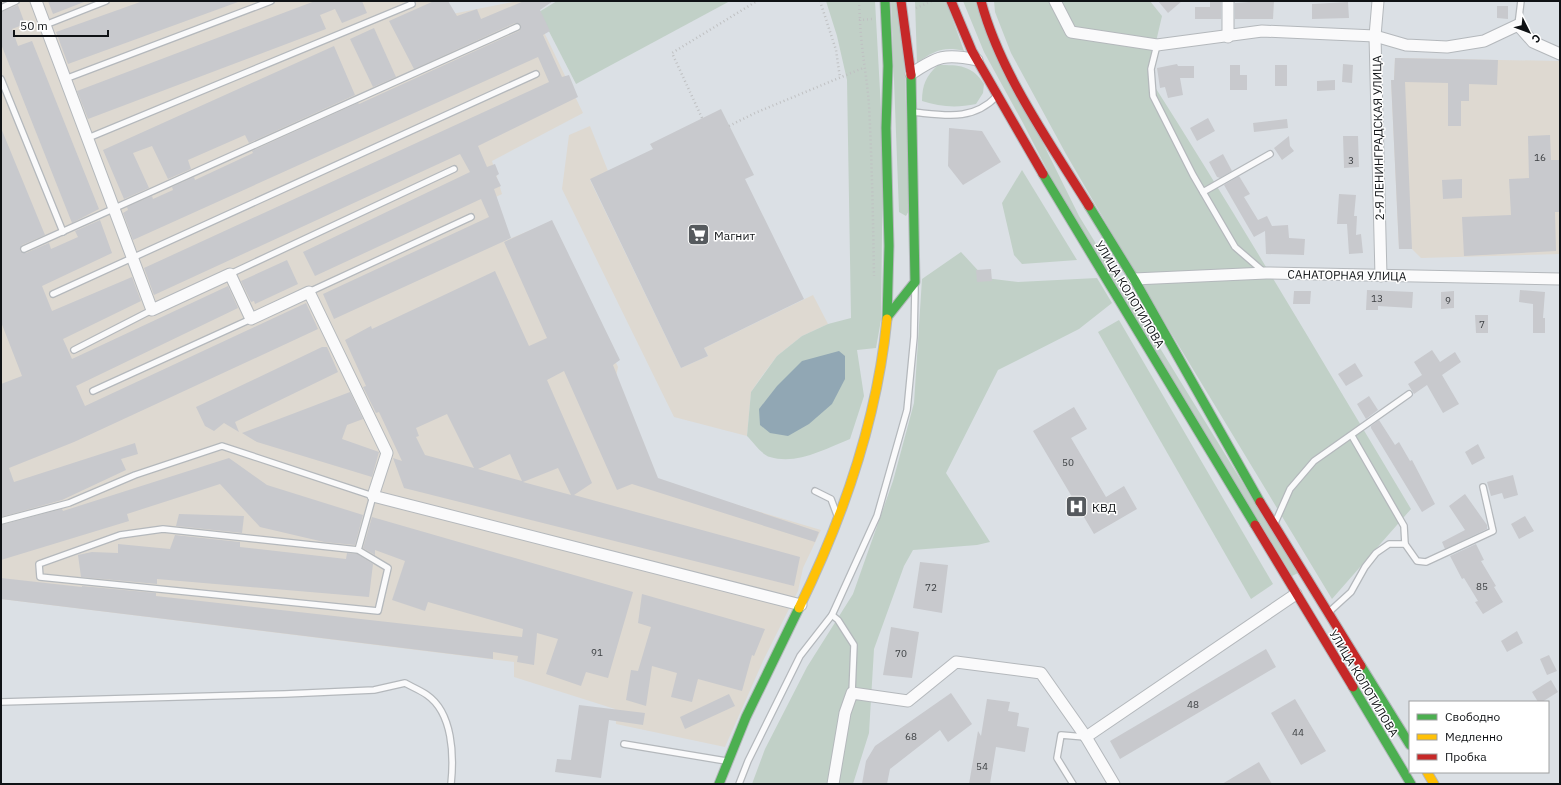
<svg xmlns="http://www.w3.org/2000/svg" width="1561" height="785" font-family="'IBM Plex Sans',sans-serif">
  <rect width="100%" height="100%" fill="#dbe0e5"/>
  <g fill="#ded9d1">
    <polygon points="1,1 445,1 452,14 518,1 529,1 583,113 492,161 502,194 492,199 507,240 548,223 618,367 615,381 656,481 821,530 803,568 798,591 763,661 725,747 616,724 615,709 514,677 514,662 1,599"/>
    <polygon points="1395,58 1560,61 1560,254 1421,258 1412,249 1399,249 1391,80 1394,80"/>
    <polygon points="590,126 608,171 590,180 681,368 708,356 704,348 813,295 828,324 802,336 777,356 762,376 751,392 747,436 674,417 562,189 569,135"/>
  </g>
  <g fill="#c1d0c7">
    <polygon points="557,1 730,1 576,84 539,12"/>
    <path d="M826 1H875L883 145 881 320 876 348 857 350 864 396 850 439C825 449 797 465 770 457 762 455 753 442 747 436L751 392 777 356 802 336 828 324 851 318 847 80 837 36Z"/>
    <polygon points="891,1 902,1 910,209 906,216 899,212"/>
    <path d="M915 1H946L964 51C943 46 934 51 917 63Z"/>
    <polygon points="963,1 976,1 1032,121 1079,216 1298,573 1290,577 1058,191 1023,123 984,52"/>
    <path d="M994 1H1150L1162 16 1148 76C1239 219 1324 364 1411 509L1332 599 1145 290 1066 154 1011 53 995 12Z"/>
    <path d="M938 65C959 65 972 65 984 84L983 93 976 104C957 108 940 107 922 101 922 85 926 76 938 65Z"/>
    <polygon points="1022,170 1077,260 1022,264 1014,255 1002,203"/>
    <polygon points="961,252 985,278 1018,282 1097,278 1112,303 1079,329 998,370 946,473 990,542 977,545 913,550 904,566 874,649 869,733 853,784 752,784 765,749 807,667 853,594 893,481 914,403 922,279"/>
    <polygon points="1119,320 1273,584 1251,599 1098,332"/>
  </g>
  <polygon fill="#91a7b4" points="839,351 845,356 845,379 832,404 809,424 788,436 770,433 760,425 759,409 777,386 802,361"/>
  <g fill="#c8c9cd" fill-rule="evenodd">
    <polygon points="48,1 84,1 84,2 53,14"/>
    <polygon points="143,1 238,2 68,64 56,32"/>
    <polygon points="315,1 362,1 367,13 342,23 335,9 320,15 326,29 88,119 77,91"/>
    <polygon points="434,1 448,1 457,16 477,9 481,19 524,1 553,1 540,10 550,31 543,35 562,77 569,75 578,97 478,146 487,167 495,164 499,174 496,176 501,186 494,189 511,238 334,319 323,294 489,217 481,199 315,276 303,252 470,172 460,154 154,295 144,268 549,82 538,57 133,240 123,213 128,210 127,207 152,196 153,199 173,190 172,187 194,177 195,180 253,153 252,151 358,103 359,104 519,31 521,28 520,24 515,23 414,69 389,21"/>
    <polygon points="1158,1 1182,1 1168,13"/>
    <polygon points="1210,1 1221,1 1221,19 1195,19 1195,7 1210,7"/>
    <polygon points="1263,1 1274,1 1273,19 1235,19 1235,3"/>
    <polygon points="1348,2 1349,18 1312,19 1312,4"/>
    <polygon points="18,5 25,24 12,29 18,46 32,41 99,209 72,223 1,44 1,12"/>
    <polygon points="1497,6 1508,6 1508,19 1497,18"/>
    <polygon points="374,28 396,77 373,87 350,39"/>
    <polygon points="334,46 355,95 249,143 245,135 188,160 191,169 168,179 152,146 133,153 149,188 124,199 103,150"/>
    <polygon points="1395,58 1498,60 1497,85 1469,84 1469,101 1461,101 1461,126 1448,126 1448,83 1405,82 1412,249 1399,249 1391,80 1394,80"/>
    <polygon points="1177,64 1178,66 1194,66 1194,78 1180,78 1183,95 1168,98 1165,87 1160,88 1157,68"/>
    <polygon points="1343,64 1353,65 1352,83 1342,82"/>
    <polygon points="1230,65 1240,65 1240,75 1247,75 1247,90 1230,90"/>
    <rect x="1275" y="65" width="12" height="21"/>
    <polygon points="1335,80 1335,90 1317,91 1317,81"/>
    <polygon points="721,109 754,175 745,179 804,299 704,348 708,356 681,368 590,179 653,149 650,144"/>
    <polygon points="1208,118 1215,131 1197,141 1190,128"/>
    <polygon points="1287,119 1288,128 1254,132 1253,123"/>
    <polygon points="1,128 45,235 22,245 20,249 21,252 26,253 49,243 51,249 78,237 75,231 100,220 112,253 42,286 52,311 132,277 141,301 63,339 72,359 228,286 238,308 76,386 85,406 306,303 318,329 74,442 9,468 14,482 135,443 138,454 121,459 126,470 62,500 1,517 1,384 22,376 1,322"/>
    <polygon points="949,128 982,131 1001,162 963,185 948,166"/>
    <polygon points="1550,135 1551,160 1560,160 1560,212 1555,212 1556,251 1464,256 1462,217 1511,215 1509,179 1529,178 1528,136"/>
    <polygon points="1289,136 1290,146 1294,151 1282,160 1274,148"/>
    <polygon points="1343,136 1358,136 1359,167 1344,168"/>
    <polygon points="1223,154 1232,171 1220,178 1217,177 1209,162"/>
    <polygon points="1239,176 1250,194 1244,197 1258,220 1267,216 1272,226 1288,225 1289,238 1305,239 1304,255 1266,254 1265,231 1254,237 1224,185"/>
    <polygon points="1462,179 1462,198 1443,199 1442,180"/>
    <polygon points="1339,194 1356,195 1354,216 1357,216 1356,235 1361,234 1363,253 1349,254 1347,224 1337,224"/>
    <path d="M552 220 620 360 613 365 658 478 819 532 815 542 632 484 617 490 564 371 547 380 592 483 574 495 800 557 794 586 404 488 393 458 402 461 379 412 376 413 363 387 366 386 345 340 371 326 372 329 495 271 529 346 547 338 504 242ZM447 414 474 468 425 455 416 437 419 436 416 428ZM510 454 522 481 478 469ZM558 468 571 495 523 482Z"/>
    <polygon points="287,260 298,284 255,304 254,301 251,302 241,281"/>
    <polygon points="991,269 992,281 977,282 976,270"/>
    <polygon points="1367,290 1413,292 1412,308 1378,306 1378,310 1366,310"/>
    <polygon points="1520,290 1545,292 1543,318 1545,318 1545,333 1533,333 1533,304 1519,302"/>
    <polygon points="1294,291 1311,291 1310,304 1293,304"/>
    <polygon points="1454,291 1454,308 1441,309 1441,292"/>
    <polygon points="1475,315 1488,315 1488,333 1476,333"/>
    <polygon points="322,347 327,347 338,372 235,422 239,432 224,423 214,431 205,426 196,407"/>
    <polygon points="1432,350 1440,362 1455,352 1461,362 1442,375 1459,404 1443,413 1427,385 1414,394 1408,384 1422,375 1414,362"/>
    <polygon points="1355,363 1363,376 1346,386 1338,374"/>
    <polygon points="350,392 363,419 347,425 342,439 379,452 372,477 257,442 242,433"/>
    <polygon points="1369,396 1378,410 1366,419 1357,404"/>
    <polygon points="1074,407 1087,429 1071,438 1106,497 1124,486 1137,509 1094,534 1033,431"/>
    <polygon points="1379,420 1395,445 1399,442 1410,461 1412,460 1435,504 1422,512 1371,428 1371,426"/>
    <polygon points="1478,444 1485,458 1472,465 1465,452"/>
    <polygon points="229,458 267,485 363,515 355,545 324,542 260,527 220,484 127,514 129,521 1,560 1,525 62,509 63,511"/>
    <polygon points="1513,475 1518,495 1504,499 1502,493 1491,496 1487,482"/>
    <polygon points="1465,494 1487,525 1487,529 1445,549 1442,542 1465,530 1449,506"/>
    <polygon points="179,514 244,516 242,533 176,526"/>
    <polygon points="1525,516 1534,531 1519,539 1511,524"/>
    <polygon points="372,517 633,592 608,678 586,672 581,686 546,674 558,639 537,633 534,665 517,662 518,656 493,652 493,659 1,599 1,578 82,587 82,586 156,593 156,596 522,637 523,629 428,602 425,611 392,600 405,561 375,550 375,555 363,548"/>
    <polygon points="175,535 240,542 240,547 346,559 347,553 357,554 373,564 369,597 157,579 157,584 81,577 78,555 92,552 118,553 118,544 170,549"/>
    <polygon points="1476,544 1484,560 1481,561 1496,586 1494,587 1503,602 1483,614 1475,602 1478,601 1464,578 1462,579 1450,556"/>
    <polygon points="920,562 948,565 942,613 913,608"/>
    <polygon points="642,594 765,629 754,656 752,655 742,691 698,679 692,702 671,697 677,673 652,666 646,706 626,700 631,670 638,671 651,627 638,623"/>
    <polygon points="891,627 919,632 912,678 883,675"/>
    <polygon points="1517,631 1523,643 1507,652 1501,641"/>
    <polygon points="1266,649 1276,667 1120,759 1110,741"/>
    <polygon points="1549,655 1557,671 1547,675 1540,659"/>
    <polygon points="1551,680 1558,692 1542,702 1538,702 1532,692"/>
    <polygon points="951,693 972,724 948,742 940,730 890,769 887,784 862,784 866,761 875,746"/>
    <polygon points="729,694 735,706 685,729 680,717"/>
    <polygon points="987,699 1010,702 1008,711 1019,713 1017,726 1029,728 1025,752 996,747 990,784 969,784 978,731 981,736"/>
    <polygon points="1295,699 1326,751 1301,765 1271,713"/>
    <polygon points="579,705 645,713 643,725 609,720 601,778 555,772 557,759 571,760"/>
    <polygon points="1259,762 1272,784 1222,784"/>
  </g>
  <g fill="none" stroke-linecap="round" stroke-linejoin="round">
    <defs>
      <g id="lane">
        <polyline points="1,8 16,1"/>
        <polyline points="45,25 106,1"/>
        <polyline points="1518,25 1521,1"/>
        <polyline points="1157,45 1151,69 1153,96 1193,175 1235,247 1264,272"/>
        <polyline points="1,79 63,232"/>
        <polyline points="65,79 271,1"/>
        <path d="M912 112C944 115 972 122 997 96"/>
        <polyline points="88,138 412,4 411,1"/>
        <polyline points="1203,192 1270,154"/>
        <polyline points="24,249 517,27"/>
        <polyline points="230,274 454,169"/>
        <polyline points="309,292 471,217"/>
        <polyline points="53,294 536,74"/>
        <polyline points="74,350 152,310"/>
        <polyline points="93,391 251,319"/>
        <polyline points="1352,436 1404,526 1405,544 1417,561 1426,562 1493,531 1483,487"/>
        <polyline points="815,491 831,499 837,515"/>
        <polyline points="1,521 69,503 135,475 222,446 373,496 358,550 163,529 120,535 39,564 40,577 378,611 388,568 358,550"/>
        <polyline points="1275,523 1290,489 1314,461 1409,394"/>
        <polyline points="1329,612 1351,592 1365,567 1376,553 1389,544 1405,544"/>
        <polyline points="832,615 838,620 854,645 852,693"/>
        <path d="M1 702 285 694 374 690 405 683C412 687 420 690 427 695 453 713 454 756 451 784"/>
        <polyline points="624,744 726,761"/>
        <polyline points="739,784 748,761 800,656 832,615 877,516 907,410 914,337 915,288"/>
        <polyline points="1073,784 1057,758 1061,735 1085,737"/>
      </g>
      <g id="street">
        <polyline points="36,1 152,310 230,274 251,319 309,292 387,453 373,496 801,605"/>
        <polyline points="1055,1 1071,32 1157,45 1262,31 1375,36 1406,45 1447,47 1484,41 1518,25 1533,42 1560,54"/>
        <polyline points="1228,1 1228,37"/>
        <polyline points="1378,1 1375,36 1381,276"/>
        <path d="M911 74C937 56 946 53 977 60"/>
        <polyline points="1134,279 1266,273 1560,279"/>
        <polyline points="1086,737 1296,594"/>
        <polyline points="833,784 845,713 852,693 908,701 956,662 1041,673 1086,737 1114,784"/>
      </g>
      <g id="fast">
        <polyline points="885,1 888,66 886,128 889,246 887,319"/>
        <polyline points="1043,174 1255,525"/>
        <polyline points="1089,206 1134,279 1260,502"/>
        <polyline points="888,316 915,282 911,75"/>
        <polyline points="1361,666 1410,745"/>
        <polyline points="1353,687 1411,784"/>
        <polyline points="719,784 746,717 799,608"/>
      </g>
      <g id="slow">
        <path d="M799 608C844 516 877 421 887 319"/>
        <polyline points="1427,772 1434,784"/>
      </g>
      <g id="jam">
        <polyline points="901,1 911,75"/>
        <polyline points="951,1 972,51 1043,174"/>
        <path d="M981 1C1000 73 1050 143 1089 206"/>
        <polyline points="1260,502 1361,666"/>
        <polyline points="1255,525 1353,687"/>
      </g>
    </defs>
    <use href="#lane" stroke="#b4b8bc" stroke-width="8"/>
    <use href="#street" stroke="#b4b8bc" stroke-width="13"/>
    <use href="#fast" stroke="#b4b8bc" stroke-width="11"/>
    <use href="#slow" stroke="#b4b8bc" stroke-width="11"/>
    <use href="#jam" stroke="#b4b8bc" stroke-width="11"/>
    <g stroke="#bfc0c2" stroke-width="2.5" stroke-dasharray="1 3" stroke-linecap="butt">
      <polyline points="820,1 836,50 840,78"/>
      <polyline points="859,1 860,20"/>
      <polyline points="916,8 932,1"/>
      <path d="M872 19 860 20C861 49 867 77 869 105 872 162 873 219 874 276"/>
      <polyline points="702,118 672,53 757,1"/>
      <polyline points="729,126 755,113 863,68"/>
    </g>
    <use href="#lane" stroke="#fafafb" stroke-width="5.5"/>
    <use href="#street" stroke="#fafafb" stroke-width="11"/>
    <use href="#fast" stroke="#4caf50" stroke-width="9"/>
    <use href="#slow" stroke="#ffc107" stroke-width="9"/>
    <use href="#jam" stroke="#c62828" stroke-width="9"/>
  </g>
  <defs>
    <symbol id="supermarket-square" viewBox="-11 -11 22 22"><rect x="-9" y="-9" width="18" height="18" rx="4" fill="#565a5e" stroke="#fff"/><path d="M-6-5.5h2.5l.6 2H6L4.5 2H-2.5L-4.4-4H-6ZM-1.5 3.2a1.3 1.3 0 1 0 .1 0ZM3 3.2a1.3 1.3 0 1 0 .1 0Z" fill="#fff"/></symbol>
    <symbol id="hospital-square" viewBox="-11 -11 22 22"><rect x="-9" y="-9" width="18" height="18" rx="4" fill="#565a5e" stroke="#fff"/><path d="M-5-5h3v3.5h4V-5h3V5h-3V1.5h-4V5h-3Z" fill="#fff"/></symbol>
  </defs>
  <g fill-rule="evenodd">
    <use href="#supermarket-square" x="686" y="222" width="25" height="25"/>
    <use href="#hospital-square" x="1064" y="494" width="25" height="25"/>
  </g>
  <g text-anchor="middle" dominant-baseline="central" stroke-width="3" stroke-linejoin="round" paint-order="stroke">
    <g font-size="10" fill="#3d4043">
      <text x="1540" y="157">16</text>
      <text x="1351" y="160">3</text>
      <text x="1377" y="298">13</text>
      <text x="1448" y="300">9</text>
      <text x="1482" y="324">7</text>
      <text x="1068" y="462">50</text>
      <text x="1482" y="586">85</text>
      <text x="931" y="587">72</text>
      <text x="597" y="652">91</text>
      <text x="901" y="653">70</text>
      <text x="1193" y="704">48</text>
      <text x="1298" y="732">44</text>
      <text x="911" y="736">68</text>
      <text x="982" y="766">54</text>
    </g>
    <g font-size="12" fill="#0f1215" stroke="#fff">
      <text transform="translate(1378 138) rotate(-91)">2-Я ЛЕНИНГРАДСКАЯ УЛИЦА</text>
      <text transform="translate(1347 275) rotate(1)">САНАТОРНАЯ УЛИЦА</text>
      <text transform="translate(1130 294) rotate(59)">УЛИЦА КОЛОТИЛОВА</text>
      <text transform="translate(1364 683) rotate(59)">УЛИЦА КОЛОТИЛОВА</text>
    </g>
    <g font-size="12" fill="#0f1215" stroke="#fff" text-anchor="start">
      <text x="714" y="235">Магнит</text>
      <text x="1092" y="507">КВД</text>
    </g>
  </g>
  <rect width="1561" height="785" fill="none" stroke="#0f1215" stroke-width="4"/>
  <rect x="1409" y="701" width="140" height="72" fill="#ffffff" stroke="#9fa0a1"/>
  <rect x="1417" y="714" width="20" height="6" fill="#4caf50" stroke="#9fa0a1"/>
  <text x="1445" y="721" font-size="12" fill="#0f1215">Свободно</text>
  <rect x="1417" y="734" width="20" height="6" fill="#ffc107" stroke="#9fa0a1"/>
  <text x="1445" y="741" font-size="12" fill="#0f1215">Медленно</text>
  <rect x="1417" y="754" width="20" height="6" fill="#c62828" stroke="#9fa0a1"/>
  <text x="1445" y="761" font-size="12" fill="#0f1215">Пробка</text>
  <g transform="translate(1529 32) rotate(132)" stroke="#ffffff" stroke-width="3" paint-order="stroke">
  <path d="M0-3L7 15L0 10L-7 15Z" fill="#0f1215"/>
  <text y="-6" font-size="11" font-weight="bold" text-anchor="middle" fill="#0f1215">С</text>
  </g>
  <path d="M14 30v6h94v-6" fill="none" stroke="#0f1215" stroke-width="2"/>
  <text x="20" y="30" font-size="12" fill="#0f1215" stroke="#ffffff" stroke-width="3" paint-order="stroke">50 m</text>
</svg>
